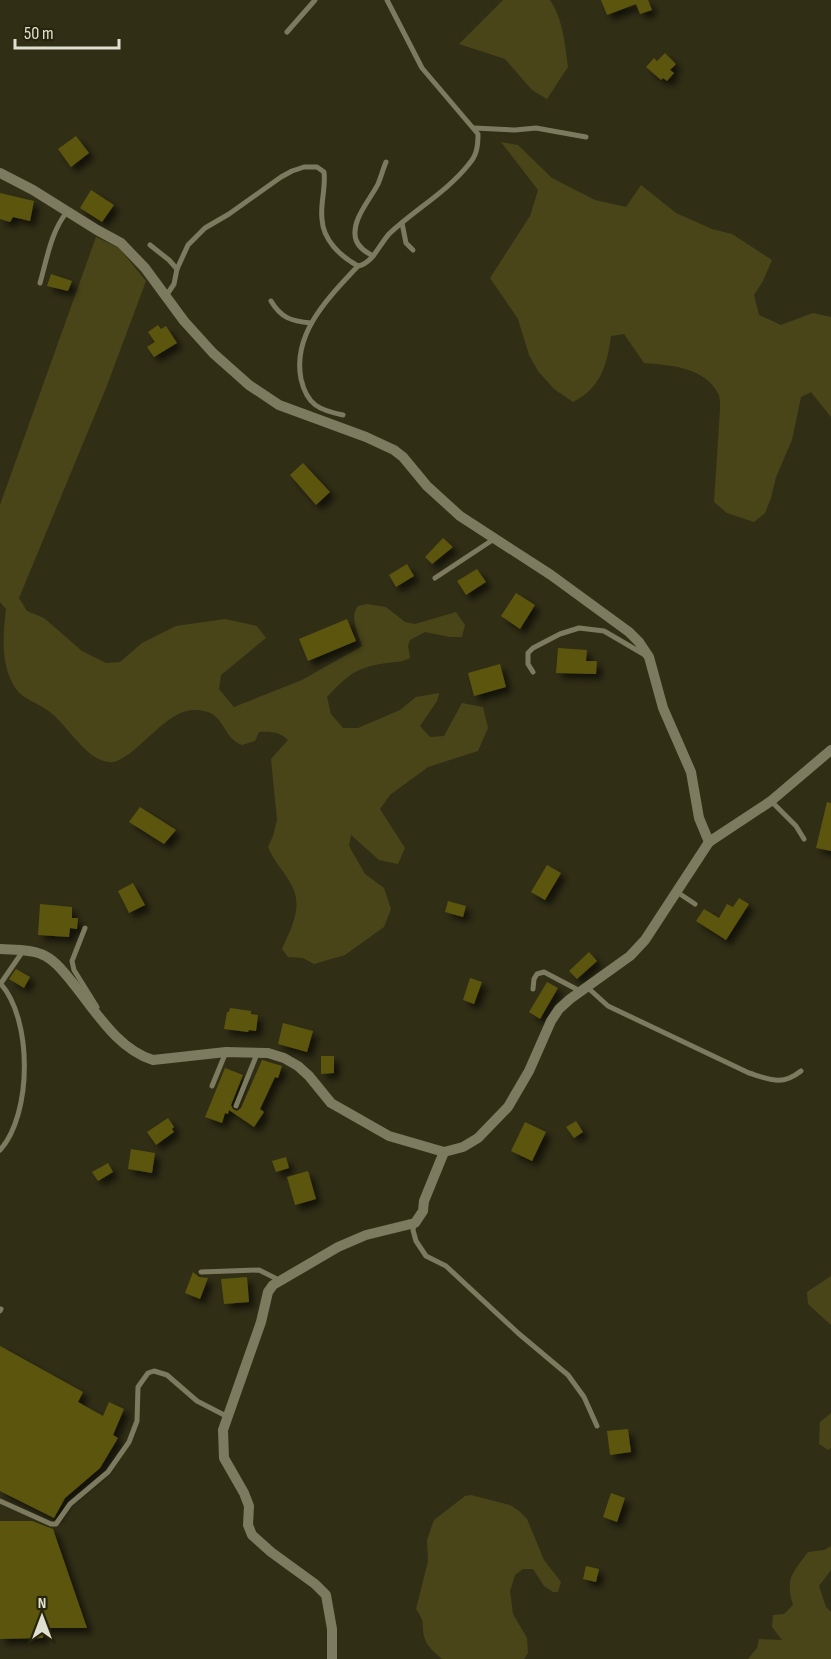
<svg xmlns="http://www.w3.org/2000/svg" width="831" height="1659" font-family="'Sofia Sans Condensed',sans-serif">
  <defs>
    <filter id="shadow"><feDropShadow dx="5.5" dy="5.5" stdDeviation="3" flood-color="#0009"/></filter>
  </defs>
  <rect width="100%" height="100%" fill="#312e16"/>
  <g fill="#494519">
    <path d="M503 0H550C563 19 565 44 568 67L547 99 532 90 505 59 459 44Z"/>
    <path d="M501 142 518 145 552 178 595 200 626 207 641 185 676 213 712 229 732 234 772 260 763 281 754 295 759 315 781 325 813 313 831 317V417L811 392 801 397 792 440 776 477 771 498 765 513 754 522 727 513 714 502 720 409C720 405 720 399 719 395 706 367 669 365 644 363L624 334 611 336C607 365 601 388 573 402L554 389 538 371 529 355 518 319 490 278 530 216 538 190Z"/>
    <path d="M96 237 119 248 146 281 106 388 19 598 27 611 44 618 82 651 106 663 120 662 142 643 176 626 225 619 257 626 266 638 221 675 219 689 234 707 302 680 362 646C358 632 349 618 358 606L367 604 386 607 405 622 415 624 456 612 465 625 462 637H450L425 632 410 640 408 646 410 658C401 663 397 661 387 663 356 667 348 675 327 697L331 714 343 728H358L400 710 416 697 439 693 437 701 420 726 430 737 444 736 462 703 483 707 488 728 478 751 428 767 390 795 380 809 405 848 398 864 379 860 351 835 349 846 365 874 384 888 391 909 384 927 345 955 314 964 303 958 288 957 282 949C293 924 305 904 288 879 281 868 273 859 268 847L273 836 277 820 271 759 288 740C280 732 271 731 259 732L255 741 242 745C220 737 227 709 193 710 166 711 141 751 117 761 110 764 102 761 95 757 80 748 65 724 50 712 40 704 23 699 16 689 0 665 3 636 6 609L0 602V505Z"/>
    <polygon points="831,1276 831,1325 808,1304 807,1292"/>
    <polygon points="831,1413 831,1448 828,1450 819,1444 820,1422"/>
    <path d="M471 1495 510 1505 519 1511 527 1519 544 1560 561 1582 558 1592H553L544 1586 533 1569H523L515 1575 510 1591 513 1614 527 1638 528 1653 524 1659H442C435 1653 426 1646 424 1636 421 1621 426 1624 416 1609L428 1561 427 1540 434 1520 465 1496Z"/>
    <path d="M831 1546V1570L819 1586 826 1607 831 1612V1659H748L757 1648 759 1639 782 1640 772 1627 773 1615 784 1614 793 1605C785 1578 792 1574 808 1552L824 1550Z"/>
  </g>
  <g fill="#5b550e" filter="url(#shadow)">
    <polygon points="601,0 648,0 652,10 640,14 636,4 607,15"/>
    <polygon points="665,53 676,64 670,70 674,73 667,81 663,78 661,80 646,67 654,58 657,61"/>
    <polygon points="76,136 89,153 71,167 58,149"/>
    <polygon points="91,190 114,205 102,222 80,208"/>
    <polygon points="0,193 34,201 30,221 13,217 10,222 0,219"/>
    <polygon points="51,274 72,281 68,291 47,286"/>
    <polygon points="158,325 161,329 166,326 177,343 154,357 147,347 155,342 148,332"/>
    <polygon points="303,463 330,492 316,505 290,475"/>
    <polygon points="443,538 453,547 432,564 425,557"/>
    <polygon points="407,564 414,576 396,587 389,575"/>
    <polygon points="477,569 486,582 466,595 457,581"/>
    <polygon points="516,593 535,605 520,629 501,616"/>
    <polygon points="347,619 356,641 308,661 299,639"/>
    <polygon points="558,648 587,650 586,661 597,661 596,674 556,673"/>
    <polygon points="500,664 506,687 474,696 468,673"/>
    <polygon points="827,802 831,803 831,851 816,848"/>
    <polygon points="140,807 176,830 164,844 129,822"/>
    <polygon points="547,865 561,873 545,900 531,892"/>
    <polygon points="133,883 145,905 129,913 118,891"/>
    <polygon points="739,898 749,904 726,940 696,921 704,909 719,918 727,904 733,907"/>
    <polygon points="448,901 466,906 463,917 445,912"/>
    <polygon points="40,904 72,907 72,918 78,918 77,929 70,928 69,937 38,935"/>
    <polygon points="589,952 597,961 577,979 569,971"/>
    <polygon points="16,969 30,977 24,988 9,979"/>
    <polygon points="470,978 482,982 474,1004 463,1000"/>
    <polygon points="547,982 558,988 540,1019 529,1012"/>
    <polygon points="230,1008 251,1011 251,1014 258,1015 256,1031 249,1030 248,1032 224,1029 227,1012 229,1012"/>
    <polygon points="283,1023 313,1031 307,1052 278,1044"/>
    <polygon points="321,1056 334,1056 334,1073 321,1074"/>
    <polygon points="262,1060 282,1066 278,1078 275,1077 260,1109 264,1112 254,1127 229,1110 228,1114 225,1113 222,1123 205,1117 225,1068 243,1075 231,1105 233,1109 237,1111 241,1108"/>
    <polygon points="168,1118 174,1127 172,1129 174,1132 156,1145 147,1132"/>
    <polygon points="576,1121 583,1132 574,1138 566,1127"/>
    <polygon points="525,1122 546,1132 532,1161 511,1151"/>
    <polygon points="131,1149 155,1153 152,1173 128,1169"/>
    <polygon points="286,1157 289,1168 276,1172 272,1161"/>
    <polygon points="108,1163 113,1172 98,1181 92,1172"/>
    <polygon points="308,1171 316,1199 295,1205 287,1177"/>
    <polygon points="193,1272 199,1277 208,1278 200,1299 185,1293"/>
    <polygon points="247,1277 249,1302 224,1304 221,1279"/>
    <polygon points="0,1346 83,1392 78,1402 103,1416 109,1402 124,1409 113,1435 118,1438 100,1468 65,1498 54,1518 0,1491"/>
    <polygon points="628,1429 631,1452 610,1455 607,1431"/>
    <polygon points="611,1493 625,1498 617,1522 603,1517"/>
    <polygon points="0,1521 32,1521 53,1529 87,1628 44,1628 43,1638 0,1639"/>
    <polygon points="586,1566 599,1569 596,1582 583,1579"/>
  </g>
  <g fill="none" stroke-linecap="round" stroke-linejoin="round">
    <g stroke="#7c7a5f" stroke-width="5">
      <polyline points="287,32 315,0"/>
      <polyline points="474,128 515,130 536,128 586,137"/>
      <polyline points="402,223 406,243 413,250"/>
      <polyline points="150,245 169,260 177,269"/>
      <path d="M373 256C366 252 359 248 356 240 350 221 370 200 378 184 381 177 383 169 386 162"/>
      <path d="M40 283C47 259 51 231 67 212"/>
      <path d="M166 296 174 284 177 269 188 245 205 228 229 214 281 177 292 171 304 167H317L324 172C326 188 320 204 322 219 323 240 340 256 358 266 373 263 379 245 389 234 414 210 447 192 469 164 477 155 478 146 478 134L422 68 387 0"/>
      <path d="M271 301C281 318 291 321 311 323"/>
      <path d="M343 415C319 410 307 405 301 379 292 333 329 297 358 266"/>
      <polyline points="435,578 494,539"/>
      <polyline points="533,672 528,664 528,653 533,648 560,634 579,628 604,631 645,655"/>
      <polyline points="771,801 796,826 804,839"/>
      <polyline points="677,892 695,904"/>
      <polyline points="85,928 72,961 74,970 97,1007"/>
      <path d="M0 983C33 1019 32 1115 0 1150"/>
      <polyline points="1,983 23,951"/>
      <path d="M587 987 608 1006 749 1073C771 1080 782 1086 801 1071"/>
      <polyline points="533,989 534,979 537,974 544,972 580,991"/>
      <polyline points="212,1086 226,1052"/>
      <polyline points="236,1106 257,1054"/>
      <polyline points="414,1224 413,1230 416,1241 426,1256 446,1266 518,1333 568,1375 584,1397 597,1426"/>
      <polyline points="201,1272 259,1270 279,1280"/>
      <polyline points="0,1311 1,1309"/>
      <polyline points="0,1501 51,1524 56,1524 70,1504 108,1472 129,1442 137,1421 138,1387 148,1373 154,1371 167,1375 197,1401 228,1417"/>
    </g>
    <g stroke="#7c7a5f" stroke-width="10">
      <polyline points="0,173 33,190 97,230 121,243 145,268 184,321 213,353 249,385 279,405 366,437 394,450 403,457 427,486 460,516 551,575 629,632 639,642 649,657 663,708 691,772 699,818 709,842"/>
      <path d="M0 949C13 950 29 949 41 954 54 959 63 971 72 982 95 1010 117 1049 153 1060L226 1052 268 1053 284 1058 298 1066 309 1076 331 1103 389 1136 444 1152 463 1147 478 1138 508 1107 529 1071 551 1021 559 1009 570 999 630 956 645 940 709 842 771 801 831 750"/>
      <polyline points="332,1659 332,1629 326,1595 315,1584 271,1552 252,1535 248,1525 249,1506 244,1493 224,1458 223,1430 261,1322 268,1292 273,1285 338,1247 366,1235 415,1223 423,1211 424,1201 444,1152"/>
    </g>
  </g>
  <g transform="translate(42 1617)" stroke="#27250c" stroke-width="4.5" paint-order="stroke">
  <path d="M0-4.5L10 22L0 15L-10 22Z" fill="#e0e0d0"/>
  <text y="-9" font-size="16" font-weight="bold" text-anchor="middle" fill="#e0e0d0">N</text>
  </g>
  <path d="M15 39v9h104v-9" fill="none" stroke="#e0e0d0" stroke-width="3"/>
  <text x="24" y="39" font-size="18" fill="#e0e0d0" stroke="#27250c" stroke-width="4.5" paint-order="stroke">50 m</text>
</svg>
